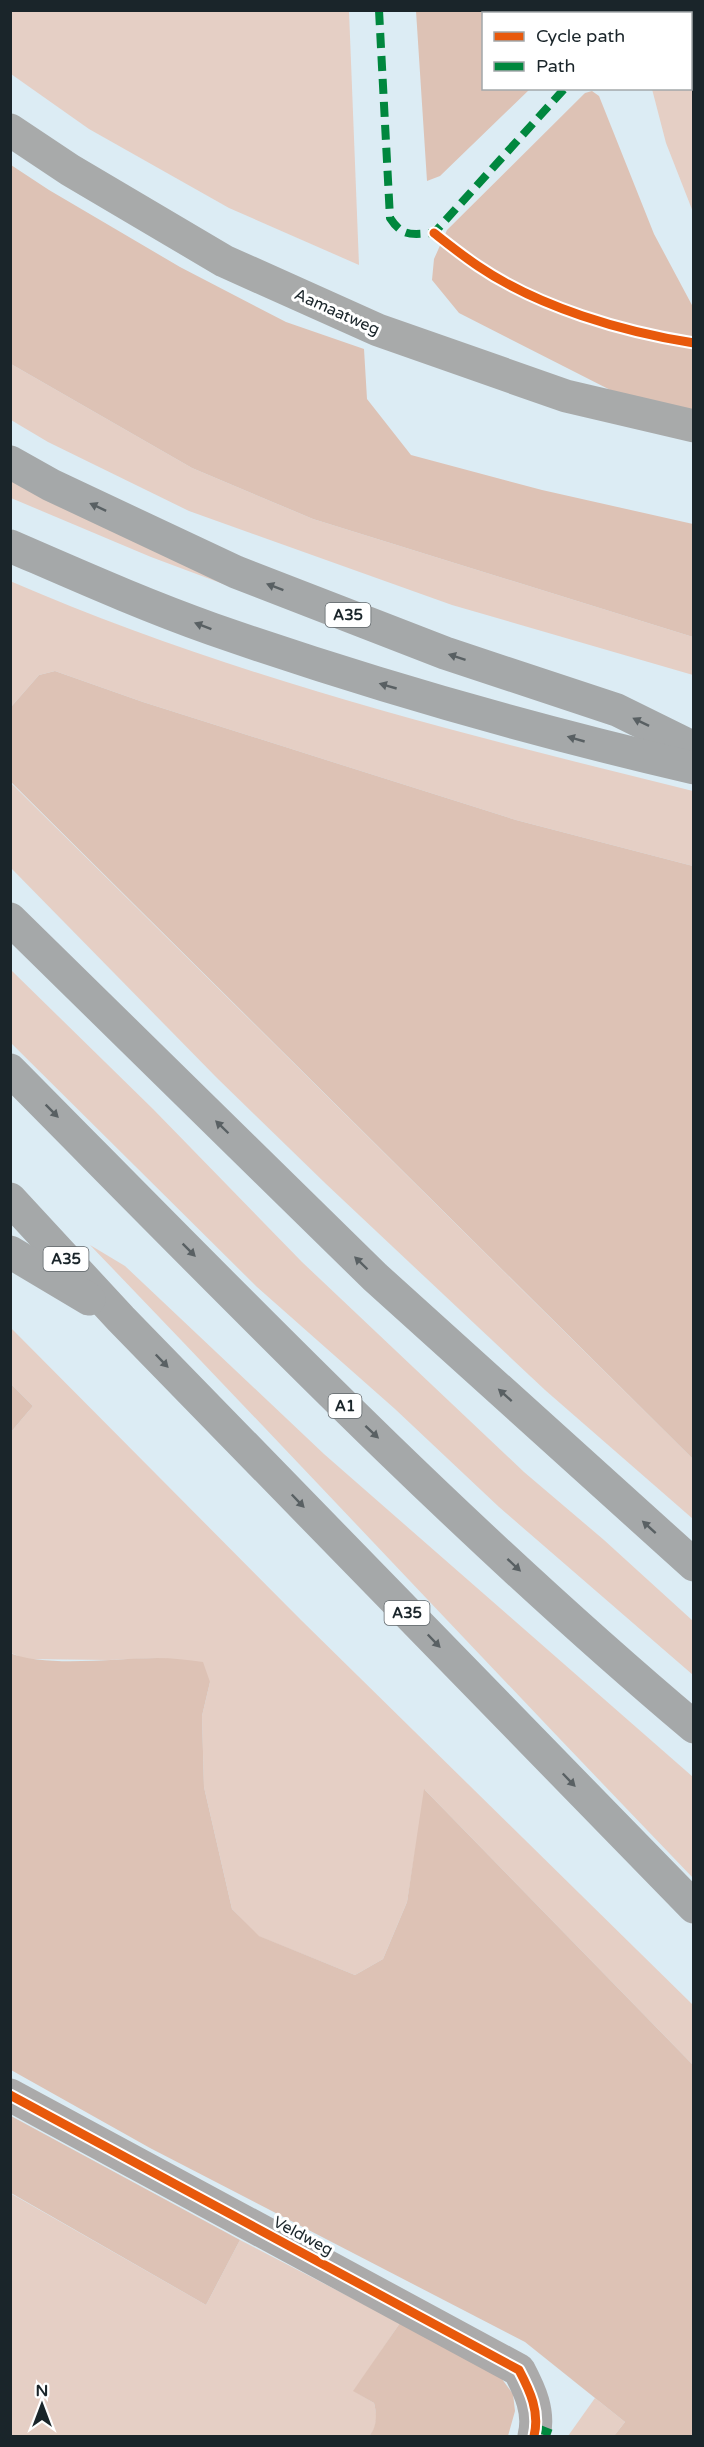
<svg xmlns="http://www.w3.org/2000/svg" width="704" height="2447" font-family="'Varela Round',sans-serif">
  <rect width="100%" height="100%" fill="#dcecf4"/>
  <g fill="#e5cfc5">
    <polygon points="11,10 349,11 359,265 229,208 89,129 11,74"/>
    <polygon points="677,11 693,11 693,212 666,143 652,89 690,88 690,14 673,13"/>
    <polygon points="11,364 192,468 313,519 693,637 693,675 452,605 189,511 48,442 11,420"/>
    <polygon points="10,472 290,609 151,557 11,498"/>
    <path d="M10 581C229 676 462 734 693 791V866L516 820 143 702 55 671 39 675 11 707Z"/>
    <polygon points="10,782 693,1459 693,1519 545,1390 325,1183 217,1078 11,868"/>
    <polygon points="11,970 153,1109 302,1262 524,1472 604,1540 693,1621 693,1675 499,1507 395,1409 257,1287 11,1043"/>
    <path d="M90 1245 125 1266 324 1454 693 1777V1878C491 1668 292 1455 90 1245Z"/>
    <polygon points="10,1327 301,1620 693,2005 693,2065 425,1790 407,1902 383,1959 355,1975 258,1936 232,1909 204,1787 202,1716 210,1682 159,1658 109,1660 25,1659 11,1653 11,1432 33,1406 11,1384"/>
    <path d="M10 2193 206 2305 240 2240 400 2323 354 2391 374 2403C377 2414 378 2428 369 2436H11Z"/>
    <polygon points="595,2398 625,2422 614,2436 568,2436"/>
  </g>
  <g fill="#ddc2b5">
    <polygon points="416,11 416,10 613,11 610,14 484,14 484,88 530,89 440,176 427,181"/>
    <polygon points="592,91 599,96 654,234 693,307 693,432 459,313 432,280 434,259 447,230 585,93"/>
    <polygon points="11,165 49,190 180,267 286,322 364,349 367,399 411,455 542,490 693,524 693,637 313,519 192,468 11,364"/>
    <polygon points="55,671 143,702 516,820 693,866 693,1459 11,782 11,707 39,675"/>
    <polygon points="11,1384 33,1406 11,1432"/>
    <path d="M10 1653C46 1668 117 1658 157 1658 172 1658 188 1660 203 1662L210 1682 202 1716 204 1787 232 1909 259 1936 355 1975 383 1959 407 1902 424 1789 693 2065 692 2186 694 2195 693 2436H614L625 2422 525 2342 150 2148 11 2070Z"/>
    <polygon points="11,2116 240,2240 206,2305 11,2193"/>
    <path d="M400 2323 499 2375 513 2394 515 2411 508 2436H369C377 2428 377 2414 374 2403L353 2391Z"/>
  </g>
  <g fill="none" stroke-linecap="round" stroke-linejoin="round">
    <g stroke="#abaaaa" stroke-width="33">
      <polyline points="636,14 640,10"/>
      <path d="M10 2095 519 2370C530 2391 540 2412 534 2436"/>
    </g>
    <polyline stroke="#a8aaaa" stroke-width="33" points="10,130 70,170 224,261 378,330 566,396 694,426"/>
    <g stroke="#a5a8a9" stroke-width="33">
      <polyline points="10,462 51,485 236,572 445,653 617,710 694,748"/>
      <path d="M10 546C77 575 144 605 212 629 370 684 531 730 694 768"/>
      <polyline points="10,919 375,1277 694,1565"/>
      <path d="M10 1070C232 1294 452 1523 694 1727"/>
      <polyline points="10,1199 121,1319 694,1907"/>
      <polyline points="10,1252 89,1299"/>
    </g>
    <g stroke="#00873e" stroke-width="8" stroke-dasharray="15 8" stroke-linecap="butt">
      <path d="M379 10 390 218C403 238 412 234 434 233L565 88"/>
      <polyline points="537,2428 557,2436"/>
    </g>
    <defs>
      <g id="cycleway">
        <path d="M434 233C448 244 463 256 478 266 538 307 623 332 694 343"/>
        <path d="M10 2095 519 2370C530 2391 540 2412 534 2436"/>
      </g>
    </defs>
    <use href="#cycleway" stroke="#fff" stroke-width="13"/>
    <use href="#cycleway" stroke="#e8590c" stroke-width="9"/>
  </g>
  <defs><path id="oneway-solid" d="M-6-.8H1V-3.2L6.5 0L1 3.2V.8H-6Z" transform="scale(1.5)"/></defs>
  <g fill="#596063">
    <use href="#oneway-solid" transform="translate(98 507) rotate(-155)"/>
    <use href="#oneway-solid" transform="translate(275 587) rotate(-159)"/>
    <use href="#oneway-solid" transform="translate(203 626) rotate(-159)"/>
    <use href="#oneway-solid" transform="translate(457 657) rotate(-162)"/>
    <use href="#oneway-solid" transform="translate(388 686) rotate(-164)"/>
    <use href="#oneway-solid" transform="translate(641 722) rotate(-154)"/>
    <use href="#oneway-solid" transform="translate(576 739) rotate(-164)"/>
    <use href="#oneway-solid" transform="translate(52 1111) rotate(45)"/>
    <use href="#oneway-solid" transform="translate(222 1127) rotate(-136)"/>
    <use href="#oneway-solid" transform="translate(189 1250) rotate(45)"/>
    <use href="#oneway-solid" transform="translate(361 1263) rotate(-136)"/>
    <use href="#oneway-solid" transform="translate(162 1361) rotate(46)"/>
    <use href="#oneway-solid" transform="translate(505 1395) rotate(-138)"/>
    <use href="#oneway-solid" transform="translate(372 1432) rotate(43)"/>
    <use href="#oneway-solid" transform="translate(298 1501) rotate(46)"/>
    <use href="#oneway-solid" transform="translate(649 1527) rotate(-138)"/>
    <use href="#oneway-solid" transform="translate(514 1565) rotate(43)"/>
    <use href="#oneway-solid" transform="translate(434 1641) rotate(46)"/>
    <use href="#oneway-solid" transform="translate(569 1780) rotate(46)"/>
  </g>
  <g text-anchor="middle" dominant-baseline="central" stroke-width="6" stroke-linejoin="round" paint-order="stroke">
    <g fill="#fff" stroke="#5f666a" stroke-width="1.5">
      <rect x="325.5" y="603" width="45" height="24" rx="4.5"/>
      <rect x="43.5" y="1247" width="45" height="24" rx="4.5"/>
      <rect x="328.5" y="1394" width="33" height="24" rx="4.5"/>
      <rect x="384.5" y="1601" width="45" height="24" rx="4.5"/>
    </g>
    <g font-size="15" font-weight="bold" fill="#1a252a">
      <text x="348" y="615">A35</text>
      <text x="66" y="1259">A35</text>
      <text x="345" y="1406">A1</text>
      <text x="407" y="1613">A35</text>
    </g>
    <g font-size="16" fill="#1a252a" stroke="#fff">
      <text transform="translate(337 312) rotate(24)">Aamaatweg</text>
      <text transform="translate(303 2236) rotate(28)">Veldweg</text>
    </g>
  </g>
  <rect width="704" height="2447" fill="none" stroke="#1a252a" stroke-width="24"/>
  <rect x="482" y="12" width="210" height="78" fill="#ffffff" stroke="#a3a8aa" stroke-width="1.5"/>
  <rect x="494" y="32" width="30" height="9" fill="#e8590c" stroke="#a3a8aa" stroke-width="1.5"/>
  <text x="536" y="42" font-size="18" fill="#1a252a">Cycle path</text>
  <rect x="494" y="62" width="30" height="9" fill="#00873e" stroke="#a3a8aa" stroke-width="1.5"/>
  <text x="536" y="72" font-size="18" fill="#1a252a">Path</text>
  <g transform="translate(42 2405)" stroke="#ffffff" stroke-width="4.5" paint-order="stroke">
  <path d="M0-4.5L10 22L0 15L-10 22Z" fill="#1a252a"/>
  <text y="-9" font-size="16" font-weight="bold" text-anchor="middle" fill="#1a252a">N</text>
  </g>
</svg>
